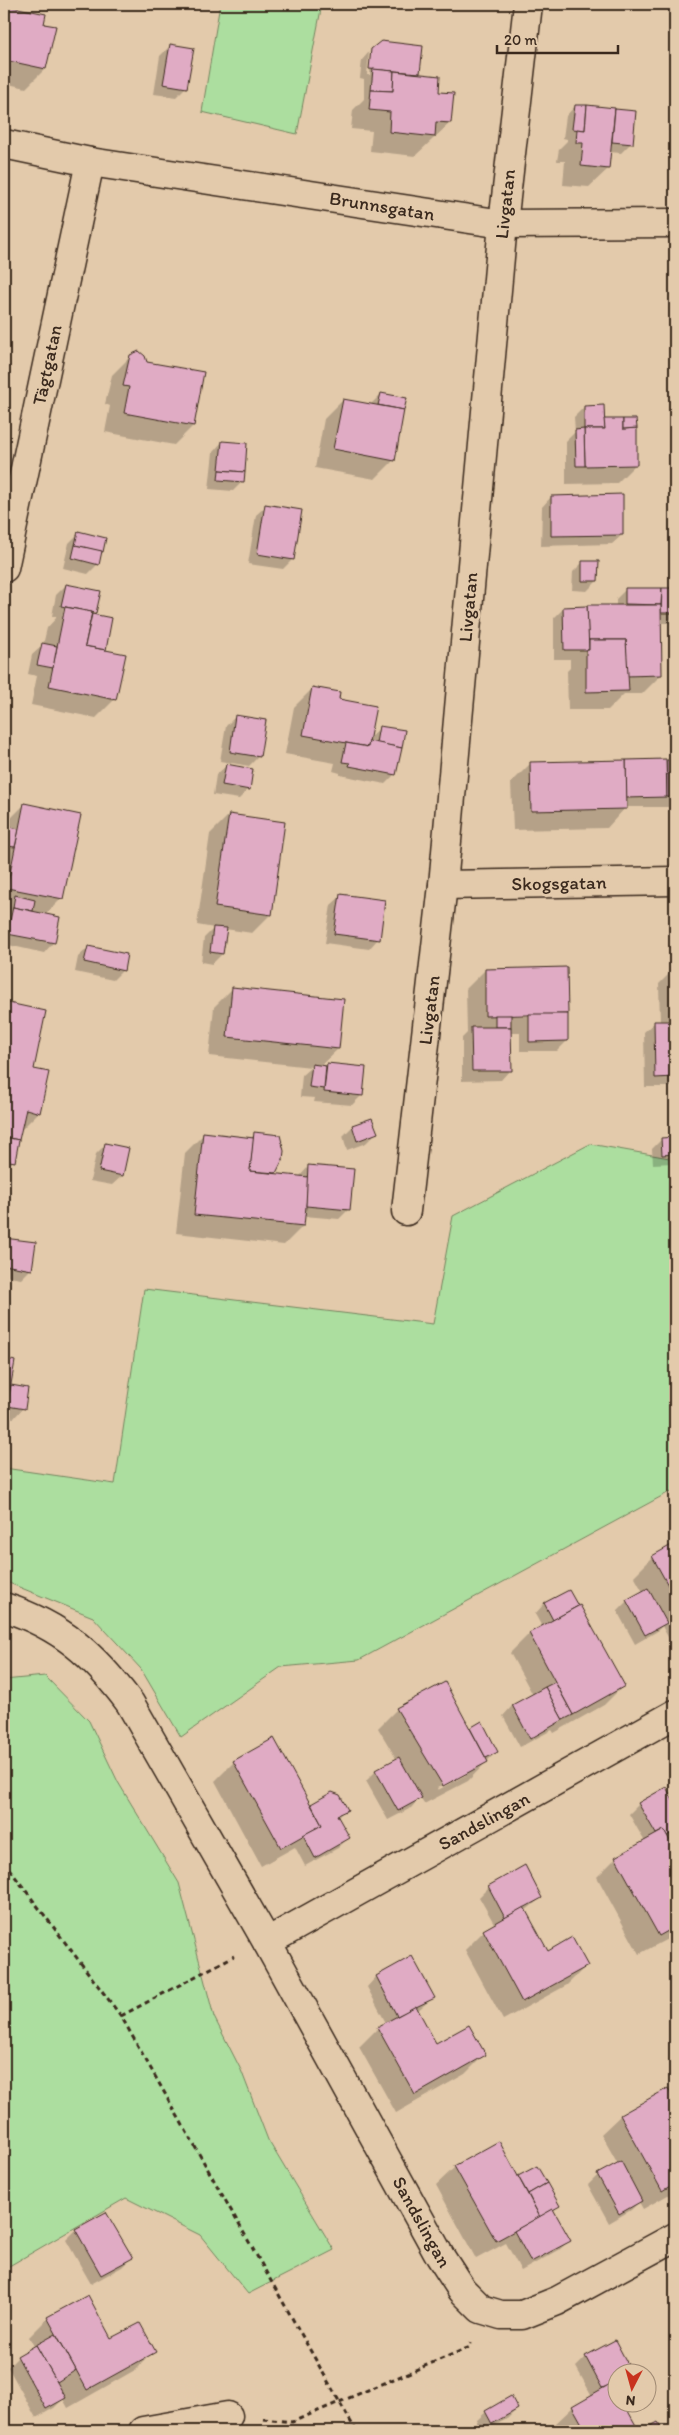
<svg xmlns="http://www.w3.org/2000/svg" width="679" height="2435" font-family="Itim,sans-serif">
  <rect width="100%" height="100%" fill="#e3caab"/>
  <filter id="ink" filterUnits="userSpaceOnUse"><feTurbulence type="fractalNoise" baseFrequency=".02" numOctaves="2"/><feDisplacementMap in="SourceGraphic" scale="10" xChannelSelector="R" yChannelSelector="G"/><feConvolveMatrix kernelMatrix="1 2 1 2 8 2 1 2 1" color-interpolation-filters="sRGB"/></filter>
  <g filter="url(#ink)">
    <g fill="#acde9f" stroke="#74845e">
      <polygon points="220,4 322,4 297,134 202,112"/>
      <polygon points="590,1144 675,1159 675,1489 359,1660 281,1667 181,1737 141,1669 93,1617 4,1581 4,1468 115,1484 144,1289 433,1324 453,1216"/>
      <polygon points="45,1676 89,1721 118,1782 179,1883 214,2017 241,2070 268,2140 334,2250 248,2294 200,2235 126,2198 4,2269 4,1680"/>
    </g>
    <g fill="#0003" fill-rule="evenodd">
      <polygon points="4,6 44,15 43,25 45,69 26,88 4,83"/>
      <polygon points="381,43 422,47 419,75 437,93 450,123 415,156 370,151 372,131 351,129 353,110 364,99 364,79 360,78 362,60 369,52 367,75 370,75 371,51"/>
      <polygon points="170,46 186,87 176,97 154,94 160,56"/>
      <polygon points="575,106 614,112 616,110 631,143 621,153 609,152 608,169 589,187 563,185 565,161 557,161 559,149 567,141 567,139 563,138 566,116"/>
      <polygon points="131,356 193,426 174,445 105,432 110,406 105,404 112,375"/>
      <polygon points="381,394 405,399 394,460 375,479 315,468 324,419 343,400 371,404"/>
      <polygon points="584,407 603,421 636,464 617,483 566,484 566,441 575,432 574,417"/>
      <polygon points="222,442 243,481 233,491 209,489 213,452"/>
      <polygon points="551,497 622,535 612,544 541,546 542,507"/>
      <polygon points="266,506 293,559 283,569 248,564 256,515"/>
      <polygon points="79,533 98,564 88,574 63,568 69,543"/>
      <polygon points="583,562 597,581 587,591 572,590 573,572"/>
      <polygon points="66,585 95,613 92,615 105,649 115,699 96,718 31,705 37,676 28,674 32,655 43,645 47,628 57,617 52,616 56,595"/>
      <polygon points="626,589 675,589 675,615 668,623 660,623 661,675 642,694 624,694 608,710 568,710 567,671 570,668 570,659 554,659 554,618 564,608 616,606 616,599"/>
      <polygon points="313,688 337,700 368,739 380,728 395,774 385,784 340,775 340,773 333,771 335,763 285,754 294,707"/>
      <polygon points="236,716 259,756 249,766 220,761 226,726"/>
      <polygon points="675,742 675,802 670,807 626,807 607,828 513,830 511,783 530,764 671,761 672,745"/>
      <polygon points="226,766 249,789 239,799 213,795 216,775"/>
      <polygon points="25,804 62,898 45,915 59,918 53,943 44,953 4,944 4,833 6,823"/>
      <polygon points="229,815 271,914 252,933 225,929 222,954 212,964 201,962 204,938 214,928 197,925 210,834"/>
      <polygon points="341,896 378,939 369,949 325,943 331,905"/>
      <polygon points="88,948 123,970 113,980 75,972 78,957"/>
      <polygon points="675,968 675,1087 645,1087 644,1032 654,1023 660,1022 659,984"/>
      <path d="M485 970 567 1041 557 1051H520V1033H510V1070L501 1080 462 1081V1038L467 1033 466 989ZM532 1013 529 1016H509V1014Z"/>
      <polygon points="233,988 338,1049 320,1066 327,1065 362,1095 352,1105 314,1102 315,1098 300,1097 302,1075 311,1067 209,1056 214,1007"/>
      <polygon points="4,1003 45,1012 33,1070 39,1112 20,1131 13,1161 4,1171"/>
      <polygon points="353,1126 376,1133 366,1143 347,1150 343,1136"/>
      <polygon points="204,1134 250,1139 255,1134 275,1173 273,1174 299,1177 309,1166 348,1210 339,1219 304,1216 303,1226 284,1245 176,1233 185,1153"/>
      <polygon points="662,1139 675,1139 673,1163 653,1164 652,1149"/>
      <polygon points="106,1144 122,1176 112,1185 90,1181 96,1154"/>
      <polygon points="4,1239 35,1243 31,1269 21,1279 4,1276"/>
      <polygon points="4,1360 14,1362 9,1386 27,1389 23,1408 14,1418 4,1417"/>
      <polygon points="675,1544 675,1650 662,1626 656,1632 635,1644 617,1611 627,1601 643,1592 634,1576 653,1557"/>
      <polygon points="569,1591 623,1686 604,1705 554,1733 552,1730 520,1747 503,1716 512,1706 533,1695 510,1653 529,1634 542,1627 535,1614 544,1604"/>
      <path d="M397 1709 471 1729 497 1751 468 1781 424 1804 420 1798 411 1808 388 1820 366 1781 376 1771 397 1760 378 1728ZM466 1773V1775L438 1790 437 1788Z"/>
      <polygon points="234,1762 310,1806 332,1793 346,1809 337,1818 348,1838 338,1848 305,1866 295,1847 261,1866 215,1781"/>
      <polygon points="666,1789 675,1807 675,1834 668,1839 675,1852 675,1935 639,1954 597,1877 616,1858 645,1842 629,1814 639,1804"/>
      <polygon points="489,1887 541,1898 525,1911 548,1952 586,1966 567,1985 503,2020 465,1950 484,1931 495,1925 479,1897"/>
      <polygon points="376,1977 434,1997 417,2011 435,2045 484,2055 465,2074 396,2113 359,2047 378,2028 386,2023 367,1987"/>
      <polygon points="667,2089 675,2104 675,2191 643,2209 639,2202 631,2210 609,2223 588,2185 598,2175 618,2164 601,2134 620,2116"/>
      <polygon points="455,2167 519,2177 558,2206 553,2211 569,2241 559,2250 521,2271 506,2243 476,2259 436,2185"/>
      <polygon points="76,2230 131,2258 122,2267 91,2284 66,2240"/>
      <polygon points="48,2318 111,2340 154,2351 135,2370 68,2408 63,2399 54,2408 36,2418 8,2367 18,2357 35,2348 29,2337"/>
      <polygon points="615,2342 631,2372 616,2372 616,2386 613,2388 616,2394 616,2402 621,2402 637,2431 557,2431 554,2425 573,2407 592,2396 576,2367 586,2357"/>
      <polygon points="517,2409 507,2419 484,2431 481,2431 476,2421 486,2412"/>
    </g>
    <g fill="#e0abc4" stroke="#3b2a1e">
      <polygon points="4,5 46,14 44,24 56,26 46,69 4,60"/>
      <polygon points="381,41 423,46 420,73 369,69 371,49"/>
      <polygon points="170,44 194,48 187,88 163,84"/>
      <polygon points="373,69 394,71 393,91 371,90"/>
      <polygon points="394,71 440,76 439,92 454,93 451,123 436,122 435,137 389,132 390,112 369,110 371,90 393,91"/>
      <polygon points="575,105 587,105 585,130 572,129"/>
      <polygon points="587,105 615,108 609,169 581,166 583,143 576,143 577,129 585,130"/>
      <polygon points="615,109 636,111 633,144 612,142"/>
      <polygon points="139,351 145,356 147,362 204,372 194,426 124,413 129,387 123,386 130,355"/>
      <polygon points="381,393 407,398 404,410 378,405"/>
      <polygon points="343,399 404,410 395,461 333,449"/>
      <polygon points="604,405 605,429 584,429 584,406"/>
      <polygon points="604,419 623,419 623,429 637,428 637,465 585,466 584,429 605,429"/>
      <polygon points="623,419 636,419 637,428 623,429"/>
      <polygon points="584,429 585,466 576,466 575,430"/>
      <polygon points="222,441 247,443 245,472 219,470"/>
      <polygon points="219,470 245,472 244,482 218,480"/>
      <polygon points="623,494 623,535 551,536 551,496"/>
      <polygon points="265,504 302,510 294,560 257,554"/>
      <polygon points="78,531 106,538 103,552 75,545"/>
      <polygon points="75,545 102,551 99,565 72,558"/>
      <polygon points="582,561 599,561 598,581 582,581"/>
      <polygon points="66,584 101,591 96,613 61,606"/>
      <polygon points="625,588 662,588 661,605 625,604"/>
      <polygon points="662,588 675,588 675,613 661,613"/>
      <polygon points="587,605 661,605 662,675 626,676 626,640 588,640"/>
      <polygon points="587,606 589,650 564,650 563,607"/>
      <polygon points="65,607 92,612 85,646 126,654 116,700 49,686"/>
      <polygon points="92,614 112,618 106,650 85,646"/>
      <polygon points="589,640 626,640 629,691 586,692 586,650 589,650"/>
      <polygon points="42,643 57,646 53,668 37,665"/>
      <polygon points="312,687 340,692 339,699 376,706 368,747 303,735"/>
      <polygon points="235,715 266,720 260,757 230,752"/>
      <polygon points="379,726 405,730 402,748 376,743"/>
      <polygon points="369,741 402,748 396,775 349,766 350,763 342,762 346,743 368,747"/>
      <polygon points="666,759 667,797 626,798 626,760"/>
      <polygon points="626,760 627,809 531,811 530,762"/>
      <polygon points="667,760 675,760 675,798 667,797"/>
      <polygon points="226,764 253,769 250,790 222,785"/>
      <polygon points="24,803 81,815 63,899 7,888"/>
      <polygon points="229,814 285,822 272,915 215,907"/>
      <polygon points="10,827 19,829 15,847 6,846"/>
      <polygon points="340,894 385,900 380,940 334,934"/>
      <polygon points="15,895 35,900 33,911 13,907"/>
      <polygon points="13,907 60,917 55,943 7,934"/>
      <polygon points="213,927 227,928 223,954 210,952"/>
      <polygon points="88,946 127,954 124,971 84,962"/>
      <polygon points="567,967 568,1014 485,1016 485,969"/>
      <polygon points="232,987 344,999 339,1049 227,1037"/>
      <polygon points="4,1002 46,1011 34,1069 49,1072 40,1113 26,1109 19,1140 4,1137"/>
      <polygon points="529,1014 568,1014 568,1041 529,1042"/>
      <rect x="495" y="1015" width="16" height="12"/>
      <polygon points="654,1021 675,1021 675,1077 655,1078"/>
      <polygon points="471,1027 511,1027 512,1071 472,1071"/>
      <polygon points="327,1063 366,1067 363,1096 324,1092"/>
      <polygon points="312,1064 326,1066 324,1089 309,1087"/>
      <polygon points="372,1118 378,1133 357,1141 352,1125"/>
      <polygon points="203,1132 254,1138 250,1171 309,1177 304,1226 194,1215"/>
      <polygon points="254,1132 280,1135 284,1151 283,1159 276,1173 250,1171"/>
      <polygon points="4,1137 19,1140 15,1162 4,1160"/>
      <polygon points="675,1137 675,1154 662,1155 661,1138"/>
      <polygon points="105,1143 129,1148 123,1176 99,1171"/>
      <polygon points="308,1165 354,1169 350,1210 306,1206"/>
      <polygon points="4,1238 36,1242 32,1270 4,1265"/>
      <polygon points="4,1358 15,1361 7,1407 4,1406"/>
      <polygon points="11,1385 28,1388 25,1409 7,1406"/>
      <polygon points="675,1543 675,1598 652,1556"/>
      <polygon points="648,1588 667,1623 645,1635 626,1600"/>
      <polygon points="569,1590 578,1606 553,1620 544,1603"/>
      <polygon points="580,1605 625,1686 573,1715 529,1633"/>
      <polygon points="445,1682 488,1762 443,1786 396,1708"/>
      <polygon points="555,1682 573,1715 563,1720 545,1687"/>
      <polygon points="545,1687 563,1720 530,1739 512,1705"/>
      <polygon points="482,1721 498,1752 486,1758 470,1728"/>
      <polygon points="274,1738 322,1825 281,1848 233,1761"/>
      <polygon points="399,1757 422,1798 398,1811 375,1770"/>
      <polygon points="666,1787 675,1804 675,1831 667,1836 664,1830 656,1834 638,1803"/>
      <polygon points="332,1792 340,1795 348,1810 337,1815 350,1838 315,1858 303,1835 322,1825 311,1804"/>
      <polygon points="664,1830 675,1850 675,1927 659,1936 615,1857"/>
      <polygon points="525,1865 542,1898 505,1918 488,1886"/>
      <polygon points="524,1907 548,1951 572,1937 588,1966 522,2002 483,1930"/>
      <polygon points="412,1956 435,1998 397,2016 376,1976"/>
      <polygon points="416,2006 436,2043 469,2025 486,2055 415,2095 377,2027"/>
      <polygon points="668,2088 675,2102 675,2183 662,2191 620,2115"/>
      <polygon points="499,2141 540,2217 496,2241 454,2166"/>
      <polygon points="621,2161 642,2201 619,2214 597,2174"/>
      <polygon points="537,2166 547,2183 528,2194 518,2176"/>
      <polygon points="547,2183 560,2206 540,2217 528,2194"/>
      <polygon points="553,2209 571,2241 531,2262 514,2231"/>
      <polygon points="106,2212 133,2258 101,2275 75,2229"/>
      <polygon points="88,2295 111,2338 140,2323 156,2352 87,2390 47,2317"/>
      <polygon points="56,2334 76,2370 57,2382 36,2345"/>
      <polygon points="615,2340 632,2372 616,2372 616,2383 602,2388 585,2356"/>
      <polygon points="36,2345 66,2398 46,2409 17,2356"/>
      <polygon points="612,2383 616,2391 616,2402 623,2402 639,2431 586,2431 572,2406"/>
      <polygon points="511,2396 518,2409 492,2424 485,2411"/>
      <polygon points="658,2422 663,2431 641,2431"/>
    </g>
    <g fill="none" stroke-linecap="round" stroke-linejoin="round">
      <defs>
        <g id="street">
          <polyline points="4,144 90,162 503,224 675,223"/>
          <polyline points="4,568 90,162"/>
          <polyline points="443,885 675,881"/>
          <polyline points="406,1211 443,885 503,224 528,4"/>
          <path d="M4 1607C62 1626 94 1655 130 1703L267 1942 440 2256 462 2290 481 2309 501 2315H522L557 2301 675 2237"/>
          <polyline points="267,1942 675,1714"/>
          <polyline points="143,2431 228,2416"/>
        </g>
      </defs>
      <use href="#street" stroke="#3b2a1e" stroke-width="31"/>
      <g stroke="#3b2a1e" stroke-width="3" stroke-dasharray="5 4" stroke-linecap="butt">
        <polyline points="4,1862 121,2016 356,2431"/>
        <polyline points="121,2016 234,1956"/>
        <polyline points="263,2419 292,2422 470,2347 471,2343"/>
      </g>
      <use href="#street" stroke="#e3caab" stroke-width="28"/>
    </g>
  </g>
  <g text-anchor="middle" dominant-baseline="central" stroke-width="5" stroke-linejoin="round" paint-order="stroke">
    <g font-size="19" fill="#3b2a1e" stroke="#e3caab">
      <text transform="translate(505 204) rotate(-84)">Livgatan</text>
      <text transform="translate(382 206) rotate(9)">Brunnsgatan</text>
      <text transform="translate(47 365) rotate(-78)">Tägtgatan</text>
      <text transform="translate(468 607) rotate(-85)">Livgatan</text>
      <text transform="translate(559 883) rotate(-1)">Skogsgatan</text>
      <text transform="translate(429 1010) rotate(-83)">Livgatan</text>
      <text transform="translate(484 1821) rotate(-29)">Sandslingan</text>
      <text transform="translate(422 2222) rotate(61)">Sandslingan</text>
    </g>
  </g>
  <rect width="679" height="2435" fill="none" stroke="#e3caab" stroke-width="20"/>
  <rect x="10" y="10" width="659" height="2415" fill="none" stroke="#3b2a1e" stroke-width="2" filter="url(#ink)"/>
  <g transform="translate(632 2388) rotate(186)"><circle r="24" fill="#e3caab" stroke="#a08a73"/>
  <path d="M0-4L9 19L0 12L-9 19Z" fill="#c8321e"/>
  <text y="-8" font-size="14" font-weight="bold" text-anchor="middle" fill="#3b2a1e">N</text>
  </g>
  <path d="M497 45v8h121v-8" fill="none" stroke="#3b2a1e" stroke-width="2.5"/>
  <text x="504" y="45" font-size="15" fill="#3b2a1e" stroke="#e3caab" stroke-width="4" paint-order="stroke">20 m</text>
</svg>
